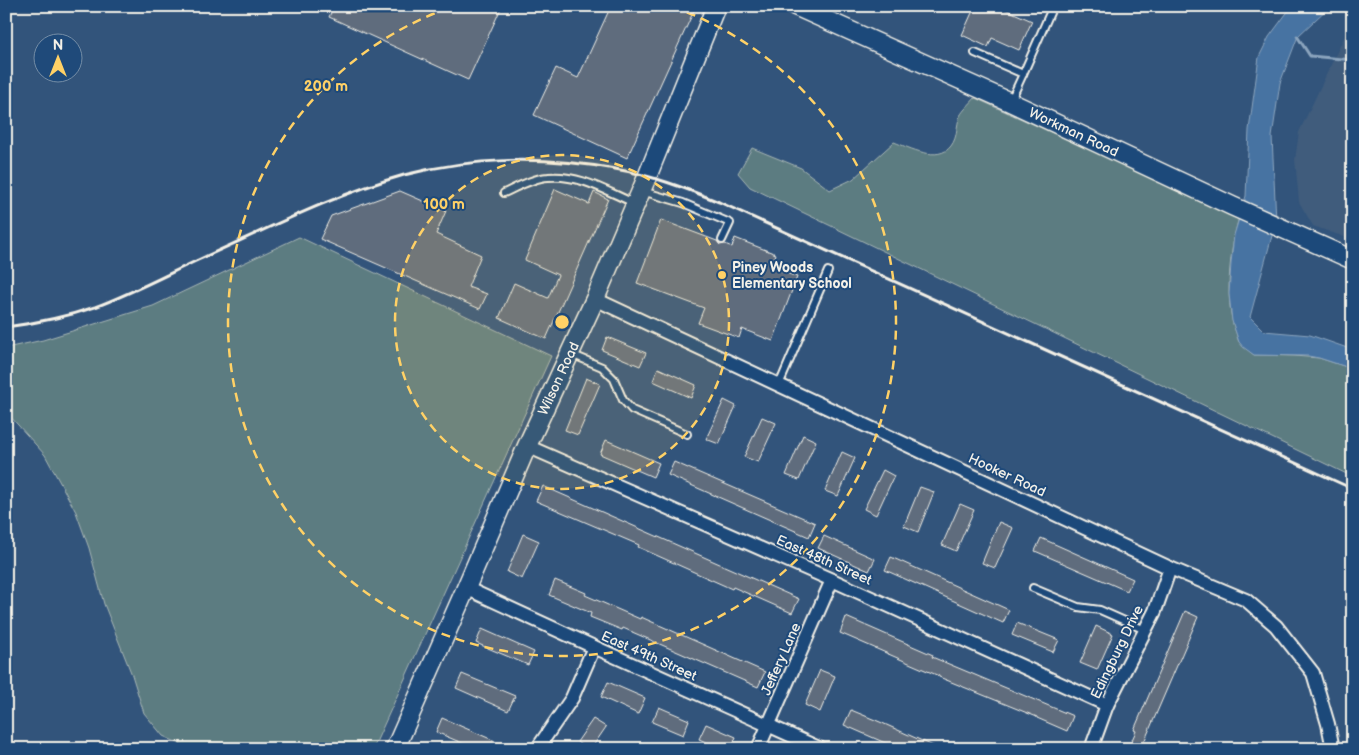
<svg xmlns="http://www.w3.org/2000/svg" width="1359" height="755" font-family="'Balsamiq Sans',sans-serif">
  <rect width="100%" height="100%" fill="#32547b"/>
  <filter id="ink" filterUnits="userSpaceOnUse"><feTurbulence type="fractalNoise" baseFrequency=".02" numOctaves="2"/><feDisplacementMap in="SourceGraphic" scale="10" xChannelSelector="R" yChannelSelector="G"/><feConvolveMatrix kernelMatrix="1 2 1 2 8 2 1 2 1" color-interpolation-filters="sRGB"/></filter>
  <g filter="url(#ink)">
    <polygon fill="#3f5b7c" points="1353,18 1353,240 1313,226 1299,202 1295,160 1299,132"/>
    <g fill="#5b7c81" stroke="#a8b6b4">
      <path d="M975 98 1239 217C1230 249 1224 299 1235 330 1237 334 1237 339 1239 342 1243 346 1249 351 1254 355L1294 356 1319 358 1353 369V477L750 187 738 173 752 148 801 168 830 190 853 179 894 142C910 148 938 163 951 146 958 137 956 125 960 116 963 110 971 103 975 98Z"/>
      <polygon points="299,237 551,356 373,749 191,749 163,736 144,713 132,675 104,604 89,548 76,512 45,455 9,415 6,414 6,348 43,340 153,306"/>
    </g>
    <polygon fill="#4773a2" stroke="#8ca5be" points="1292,6 1330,6 1298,36 1280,83 1272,137 1276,221 1250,317 1264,331 1310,335 1353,350 1353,369 1319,358 1308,356 1254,355 1243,347 1239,342 1232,321 1229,294 1231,263 1234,235 1246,196 1249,130 1259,57 1269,37"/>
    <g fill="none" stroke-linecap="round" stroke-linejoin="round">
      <polyline stroke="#8ca5be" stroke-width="3" points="1297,36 1310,56 1353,60"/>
    </g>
    <g fill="#5e6c7d" stroke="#f4f1e8">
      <polygon points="334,6 502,6 468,80 329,17"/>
      <polygon points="611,6 696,6 627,158 534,115 556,68 578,78"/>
      <polygon points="975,6 998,6 1032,21 1019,50 992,38 988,47 962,35"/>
      <polygon points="555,189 589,204 594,192 608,199 546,339 499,318 514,283 548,298 558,275 525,260"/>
      <polygon points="400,191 446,211 436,234 481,255 468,287 487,294 480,309 320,239 331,216"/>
      <polygon points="661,220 717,241 720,245 725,244 732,247 735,238 776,254 771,267 797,277 773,341 742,329 739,338 698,323 704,308 637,283"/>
      <polygon points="607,337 646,353 640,366 602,350"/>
      <polygon points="658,368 696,385 691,398 653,381"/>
      <polygon points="586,378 600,384 578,435 565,430"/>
      <polygon points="724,400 736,406 719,444 706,439"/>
      <polygon points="762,417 776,423 758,462 744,457"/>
      <polygon points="803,435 816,441 799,480 786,475"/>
      <polygon points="606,440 659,463 653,477 600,454"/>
      <polygon points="842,452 855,458 838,496 825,491"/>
      <polygon points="674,462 815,523 809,537 668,475"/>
      <polygon points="883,470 894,476 876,515 864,509"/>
      <polygon points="543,486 799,599 792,613 733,587 732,589 638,547 639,545 536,501"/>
      <polygon points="920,487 934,492 918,532 904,526"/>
      <polygon points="960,504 974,510 956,551 942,545"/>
      <polygon points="999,522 1013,528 995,568 982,563"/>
      <polygon points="523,534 539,541 522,579 507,572"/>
      <polygon points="824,536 875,559 869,571 818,548"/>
      <polygon points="1041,538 1133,579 1127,591 1035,551"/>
      <polygon points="891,557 1009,610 1003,623 885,570"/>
      <polygon points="555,580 586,593 585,595 640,619 641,617 765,672 758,687 623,628 622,630 590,617 591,613 549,595"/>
      <polygon points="1185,611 1198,617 1141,749 1128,749 1136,731 1134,730"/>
      <polygon points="846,617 933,655 932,657 1073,716 1067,731 1037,718 1037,717 939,677 939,676 840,633"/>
      <polygon points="1017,623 1059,640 1053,652 1012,635"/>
      <polygon points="1096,626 1113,634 1097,670 1080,663"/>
      <polygon points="482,629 534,652 528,665 476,643"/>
      <polygon points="820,670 835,676 820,712 805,705"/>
      <polygon points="462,674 515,696 508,711 456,688"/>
      <polygon points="608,682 645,698 638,714 601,697"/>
      <polygon points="659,707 689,720 683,735 652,722"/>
      <polygon points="851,710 880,722 940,749 899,749 844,725"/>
      <polygon points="442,718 495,741 492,749 476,749 436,732"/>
      <polygon points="593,719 606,727 591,749 586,749 577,742"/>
      <polygon points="706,724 736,737 731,749 721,749 699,739"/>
    </g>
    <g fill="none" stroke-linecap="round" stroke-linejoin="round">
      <defs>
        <g id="lane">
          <polyline points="975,53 1023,74 1011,100"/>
          <polyline points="1023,74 1053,6"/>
          <polyline points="642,191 683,203 730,223 722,240"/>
          <path d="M504 193C517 187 533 178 548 177 579 174 606 191 634 203"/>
          <polyline points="571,354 602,367 614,379 623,400 632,410 687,434"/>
          <polyline points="779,385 828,271"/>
          <polyline points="1033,588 1078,607 1100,610 1145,630"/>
        </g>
        <g id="street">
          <polyline points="595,299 1170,568 1246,600 1276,626 1313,673 1328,724 1333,749"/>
          <polyline points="527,446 832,580 1107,705"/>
          <polyline points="466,588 594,647 821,749"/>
          <polyline points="537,749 572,698 594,647"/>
          <polyline points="758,749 832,580"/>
          <polyline points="1091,749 1107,705 1155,611 1170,568"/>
        </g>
        <g id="secondary">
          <path id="s1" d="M795 6 1010 102 1232 206 1353 260"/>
          <path id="s2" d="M395 749 466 588 527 446 595 299 647 177 716 6"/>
        </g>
      </defs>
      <use href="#lane" stroke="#f4f1e8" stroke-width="10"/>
      <use href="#street" stroke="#f4f1e8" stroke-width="16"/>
      <use href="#secondary" stroke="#f4f1e8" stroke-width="21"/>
      <use href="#lane" stroke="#1f4a7a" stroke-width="6"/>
      <use href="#street" stroke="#1f4a7a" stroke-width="12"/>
      <use href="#secondary" stroke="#1f4a7a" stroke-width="18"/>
      <path stroke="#f4f1e8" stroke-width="3" d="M6 327C36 323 66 317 95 307 130 294 164 276 198 260 265 230 333 195 404 175 472 157 546 156 615 169 651 175 685 188 719 202L1353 489"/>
    </g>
  </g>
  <circle cx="562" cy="322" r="167" fill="#ffd166" fill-opacity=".12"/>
  <g fill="none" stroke="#ffd166" stroke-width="2.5" stroke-dasharray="9 6">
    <circle cx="562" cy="322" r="167"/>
    <path d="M673 7A334 334 0 1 1 451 7"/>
  </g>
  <circle fill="#ffd166" stroke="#1f4a7a" stroke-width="2" cx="722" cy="275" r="5"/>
  <g text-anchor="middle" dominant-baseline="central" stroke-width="4" stroke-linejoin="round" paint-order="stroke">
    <g font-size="14" fill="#f4f1e8" stroke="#1f4a7a">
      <text stroke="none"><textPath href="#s1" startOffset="306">Workman Road</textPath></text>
      <text stroke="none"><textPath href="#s2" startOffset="405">Wilson Road</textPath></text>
      <text transform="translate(1007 475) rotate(25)">Hooker Road</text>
      <text transform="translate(824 560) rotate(24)">East 48th Street</text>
      <text transform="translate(1117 652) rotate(-64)">Edingburg Drive</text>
      <text transform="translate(649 656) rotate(24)">East 49th Street</text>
      <text transform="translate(781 659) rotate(-66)">Jeffery Lane</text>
    </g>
    <g font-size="14" font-weight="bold" fill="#f4f1e8" stroke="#1f4a7a" text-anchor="start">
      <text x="732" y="267">Piney Woods<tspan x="732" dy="16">Elementary School</tspan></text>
    </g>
  </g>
  <circle cx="562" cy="322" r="8" fill="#ffd166" stroke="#1f4a7a" stroke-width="2.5"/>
  <g font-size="15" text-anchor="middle" font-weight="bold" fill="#ffd166" stroke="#1f4a7a" stroke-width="4" stroke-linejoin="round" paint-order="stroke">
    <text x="326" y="91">200 m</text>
    <text x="444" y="209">100 m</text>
  </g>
  <rect width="1359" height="755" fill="none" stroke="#1f4a7a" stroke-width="25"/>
  <rect x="12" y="12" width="1334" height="730" fill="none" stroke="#f4f1e8" stroke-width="2" filter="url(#ink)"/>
  <g transform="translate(58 58)"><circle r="24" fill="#1f4a7a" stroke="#748da6"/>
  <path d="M0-4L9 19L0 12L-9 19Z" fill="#ffd166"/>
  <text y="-8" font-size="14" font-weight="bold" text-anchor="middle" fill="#f4f1e8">N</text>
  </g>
</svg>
